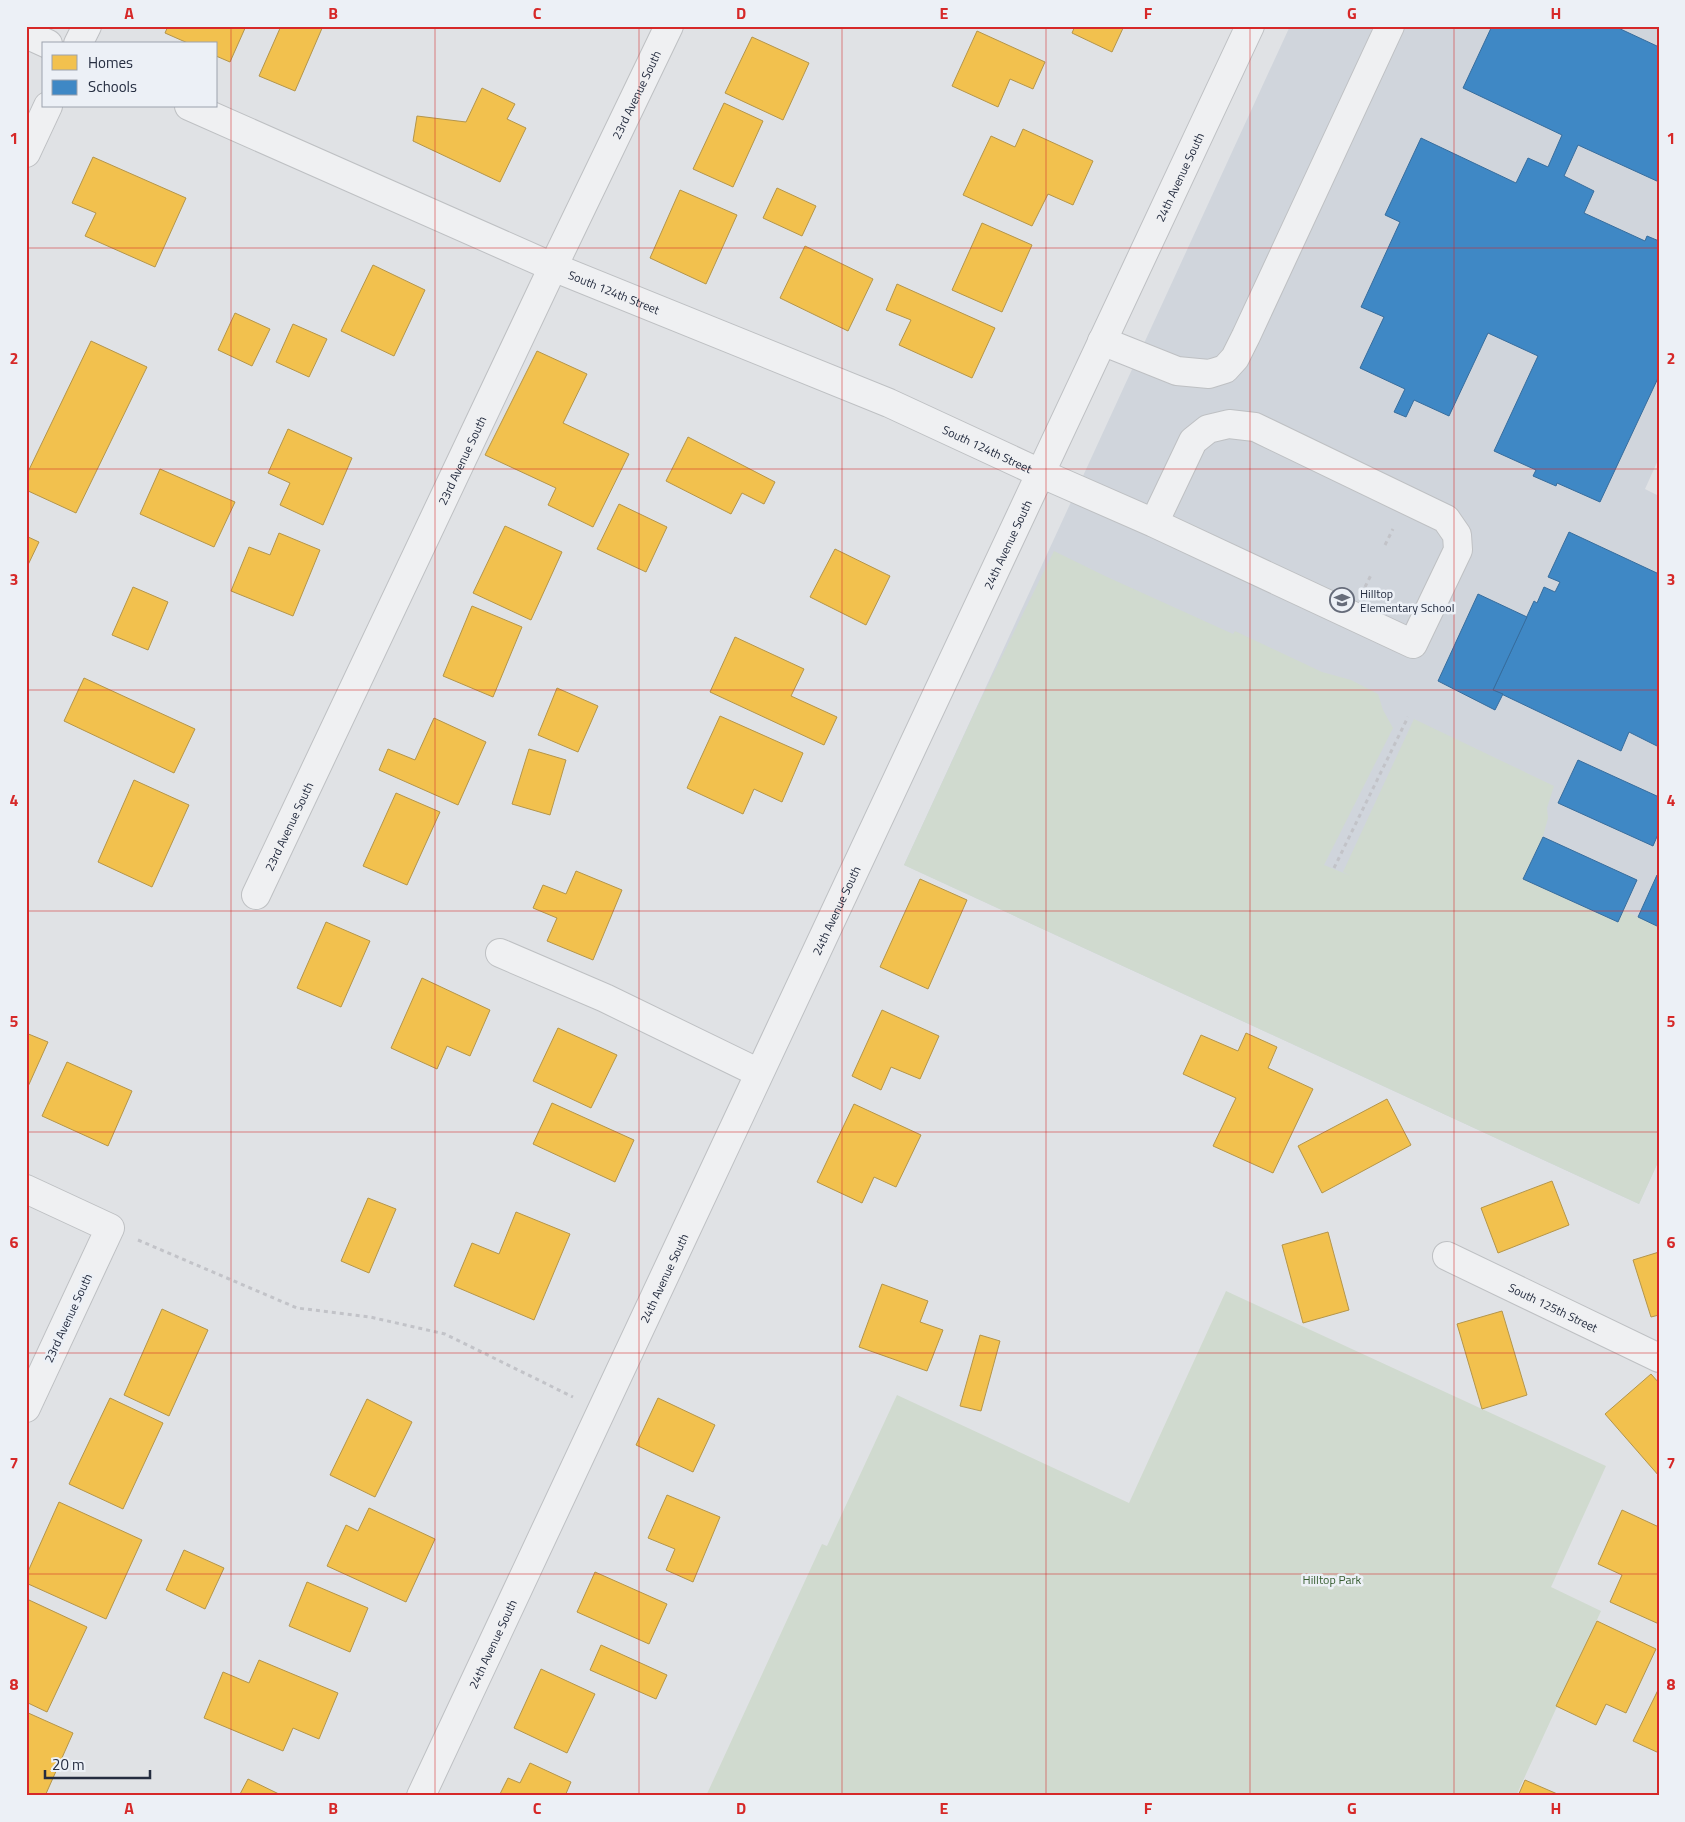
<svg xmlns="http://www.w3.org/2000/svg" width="1685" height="1822" font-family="'Titillium Web',sans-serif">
  <rect width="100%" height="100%" fill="#e0e2e5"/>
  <polygon fill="#d0d5dc" points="1290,26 1659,26 1659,458 1645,489 1659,496 1659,1160 1639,1204 904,865"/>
  <g fill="#d0dacf">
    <polygon points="1054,551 1105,576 1233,634 1235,631 1322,672 1351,680 1378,694 1383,710 1393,728 1324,865 1351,876 1343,872 1414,719 1554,786 1547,808 1548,818 1543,836 1523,879 1617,922 1623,910 1659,927 1659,1160 1639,1204 904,865 978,705"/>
    <polygon points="1226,1291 1606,1466 1551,1587 1601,1611 1516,1796 706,1796 822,1544 827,1546 897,1395 1129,1503"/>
  </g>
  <g fill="#f2c14e" stroke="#b4954a">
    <polygon points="168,26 246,26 230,62 216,56 216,44 190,44 165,33"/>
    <polygon points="281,26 323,26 295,91 259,76"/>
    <polygon points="1075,26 1124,26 1112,52 1072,33"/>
    <polygon points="977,31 1045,62 1033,89 1010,79 998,107 952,86"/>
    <polygon points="752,37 809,63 783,120 725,93"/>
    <polygon points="482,88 515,104 507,119 526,128 500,182 413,141 417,116 466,122"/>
    <polygon points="724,103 763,121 733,187 693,169"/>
    <polygon points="1023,129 1093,161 1073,205 1048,194 1032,226 963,195 991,136 1015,147"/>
    <polygon points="93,157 186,198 155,267 85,236 96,213 72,203"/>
    <polygon points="777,188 816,206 802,236 763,218"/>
    <polygon points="680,190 737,215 706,284 650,258"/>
    <polygon points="982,223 1032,245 1002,312 952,290"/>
    <polygon points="805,246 873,279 848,331 780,298"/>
    <polygon points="373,265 425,290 394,356 341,331"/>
    <polygon points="897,284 995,328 972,378 899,345 911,320 886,310"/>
    <polygon points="235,313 270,329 252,366 218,350"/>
    <polygon points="293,324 327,339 309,377 276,362"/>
    <polygon points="91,341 147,367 76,513 26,490 26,476"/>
    <polygon points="537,351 587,374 563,423 629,454 593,527 548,505 556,488 485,455"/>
    <polygon points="288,429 352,458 323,525 280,505 290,483 268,473"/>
    <polygon points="688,437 775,482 764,504 742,493 731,514 666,481"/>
    <polygon points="160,469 235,502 214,547 140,514"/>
    <polygon points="619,504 667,527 646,572 597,549"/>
    <polygon points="505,526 562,552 531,620 473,593"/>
    <polygon points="279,533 320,550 293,616 231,591 249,547 270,555"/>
    <polygon points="26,536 39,542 26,569"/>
    <polygon points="835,549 890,576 866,625 810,597"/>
    <polygon points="133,587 168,602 148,650 112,635"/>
    <polygon points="472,606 522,627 493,697 443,676"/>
    <polygon points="735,637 804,669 791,696 837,717 824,745 710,692"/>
    <polygon points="84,678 195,729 174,773 64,721"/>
    <polygon points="557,688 598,706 578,752 538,735"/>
    <polygon points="720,716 803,753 782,802 754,789 743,814 687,788"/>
    <polygon points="434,718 486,742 458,805 379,770 388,749 415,760"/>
    <polygon points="529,749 566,760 550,815 512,804"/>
    <polygon points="134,780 189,805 152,887 98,862"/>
    <polygon points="396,793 440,812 407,885 363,866"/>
    <polygon points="576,871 622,890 593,960 547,941 557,918 533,908 543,885 566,894"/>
    <polygon points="920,879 967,900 928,989 880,967"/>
    <polygon points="326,922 370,941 341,1007 297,988"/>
    <polygon points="422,978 490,1010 470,1056 447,1046 437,1069 391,1048"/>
    <polygon points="882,1010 939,1036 920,1079 891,1067 881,1090 852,1076"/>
    <polygon points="558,1028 617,1055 591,1108 533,1081"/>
    <polygon points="26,1033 48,1042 26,1091"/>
    <polygon points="1246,1033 1277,1047 1268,1068 1313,1089 1273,1173 1213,1146 1236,1098 1183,1074 1201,1035 1238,1051"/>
    <polygon points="67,1062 132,1091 108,1146 42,1116"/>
    <polygon points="1387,1099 1411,1145 1322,1193 1298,1146"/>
    <polygon points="552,1103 634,1140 615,1182 533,1144"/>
    <polygon points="854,1104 921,1135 896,1187 874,1177 862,1203 817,1182"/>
    <polygon points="1552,1181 1569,1225 1498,1253 1481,1208"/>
    <polygon points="368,1198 396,1209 369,1273 341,1261"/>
    <polygon points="516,1212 570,1234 534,1320 454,1286 472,1243 499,1254"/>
    <polygon points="1328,1232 1349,1310 1303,1323 1282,1245"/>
    <polygon points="1659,1252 1659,1315 1651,1317 1633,1260"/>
    <polygon points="882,1284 928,1301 920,1322 943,1330 927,1371 859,1347"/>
    <polygon points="162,1309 208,1330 169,1416 124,1395"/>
    <polygon points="1502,1311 1527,1395 1482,1409 1457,1324"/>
    <polygon points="980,1335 1000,1341 981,1411 960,1406"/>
    <polygon points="1651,1374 1659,1383 1659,1476 1605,1414"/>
    <polygon points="110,1398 163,1423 123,1509 69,1484"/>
    <polygon points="658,1398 715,1425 693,1472 636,1445"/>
    <polygon points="367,1399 412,1422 375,1497 330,1475"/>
    <polygon points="667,1495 720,1517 693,1582 666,1570 675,1549 648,1538"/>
    <polygon points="59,1502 142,1540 106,1619 26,1583 26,1576"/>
    <polygon points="369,1508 435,1539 406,1602 327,1566 346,1525 358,1531"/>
    <polygon points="1622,1510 1659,1527 1659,1624 1610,1602 1622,1575 1598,1564"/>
    <polygon points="184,1550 224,1568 205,1609 166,1590"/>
    <polygon points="595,1572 667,1604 649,1644 577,1612"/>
    <polygon points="307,1582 368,1608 350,1652 289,1626"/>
    <polygon points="29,1600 87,1627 47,1712 26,1702 26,1606"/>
    <polygon points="1597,1621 1656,1649 1626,1713 1606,1704 1596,1725 1556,1706"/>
    <polygon points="601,1645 667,1675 656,1699 590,1670"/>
    <polygon points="259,1660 338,1693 319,1739 293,1728 283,1751 204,1718 223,1672 249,1683"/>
    <polygon points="541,1669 595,1694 567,1753 514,1728"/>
    <polygon points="1659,1688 1659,1753 1633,1741"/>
    <polygon points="26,1712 73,1733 45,1796 26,1796"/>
    <polygon points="530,1763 571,1782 565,1796 499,1796 508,1778 520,1783"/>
    <polygon points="248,1779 283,1796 239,1796"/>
    <polygon points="1525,1780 1562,1796 1518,1796"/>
  </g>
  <g fill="#3f88c5" stroke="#376d9d">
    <polygon points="1492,26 1614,26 1659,47 1659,182 1578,145 1564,176 1594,191 1584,213 1645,241 1647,236 1659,241 1659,376 1600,502 1557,483 1556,486 1533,476 1536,470 1494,451 1538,356 1488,333 1449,416 1414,400 1406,417 1394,412 1405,389 1360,368 1384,317 1361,307 1400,222 1385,215 1421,138 1516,183 1528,158 1548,167 1562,135 1463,88"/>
    <polygon points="1569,532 1659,574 1659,747 1629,732 1621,751 1493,690 1534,601 1537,603 1544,587 1555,592 1560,582 1548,577"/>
    <polygon points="1478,594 1527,617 1493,690 1503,694 1495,710 1438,681"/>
    <polygon points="1578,760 1659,797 1659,832 1653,846 1558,803"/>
    <polygon points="1543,837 1637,880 1618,922 1523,879"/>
    <polygon points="1657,875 1659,876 1659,927 1638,917"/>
  </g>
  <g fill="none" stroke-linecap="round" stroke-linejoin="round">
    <defs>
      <g id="minor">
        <polyline points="26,34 48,44"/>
        <polyline points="78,44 87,26"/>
        <path id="s1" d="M189 106 553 267 889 403 1040 473 1154 523 1413 644 1458 550 1457 535 1446 519 1255 427 1229 424 1208 429 1193 441 1154 523"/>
        <polyline points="26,153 48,106"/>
        <polyline points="1102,341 1177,371 1209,374 1225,369 1235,358 1246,336 1390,26"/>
        <path id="s2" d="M256 895 553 267 669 26"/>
        <polyline points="500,953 605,998 759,1073"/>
        <polyline points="26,1189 110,1228 26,1408"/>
        <path id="s3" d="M1447 1256 1659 1358"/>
        <path id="s4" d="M421 1796 1250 26"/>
      </g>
    </defs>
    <use href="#minor" stroke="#bec0c3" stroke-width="30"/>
    <g stroke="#c2c3c8" stroke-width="3" stroke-dasharray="4 4" stroke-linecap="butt">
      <polyline points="1385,545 1393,529"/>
      <polyline points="1365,587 1372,573"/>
      <polyline points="1334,868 1408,717"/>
      <polyline points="138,1240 297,1308 370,1317 445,1334 573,1397"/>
    </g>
    <use href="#minor" stroke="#eff0f2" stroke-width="28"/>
  </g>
  <path fill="none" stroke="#d62828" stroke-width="1" stroke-opacity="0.55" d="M231 26V1796M435 26V1796M639 26V1796M842 26V1796M1046 26V1796M1250 26V1796M1454 26V1796M26 248H1659M26 469H1659M26 690H1659M26 911H1659M26 1132H1659M26 1353H1659M26 1574H1659"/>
  <defs>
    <symbol id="school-ring" viewBox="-11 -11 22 22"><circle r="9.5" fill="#ecf0f6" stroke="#666c7a" stroke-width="1.5"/><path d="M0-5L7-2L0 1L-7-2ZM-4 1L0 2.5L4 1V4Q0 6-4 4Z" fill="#666c7a"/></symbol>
  </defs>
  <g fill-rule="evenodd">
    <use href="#school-ring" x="1328" y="586" width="28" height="28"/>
  </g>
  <g text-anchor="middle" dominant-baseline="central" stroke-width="5" stroke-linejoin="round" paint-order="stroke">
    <g font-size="12" fill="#252d40" stroke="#ecf0f6">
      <text stroke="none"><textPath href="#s2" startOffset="886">23rd Avenue South</textPath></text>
      <text stroke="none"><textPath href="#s4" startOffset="1788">24th Avenue South</textPath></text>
      <text stroke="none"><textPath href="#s1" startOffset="464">South 124th Street</textPath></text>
      <text stroke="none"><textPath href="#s1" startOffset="869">South 124th Street</textPath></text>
      <text stroke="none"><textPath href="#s2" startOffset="481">23rd Avenue South</textPath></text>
      <text stroke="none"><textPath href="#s4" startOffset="1382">24th Avenue South</textPath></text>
      <text stroke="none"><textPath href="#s2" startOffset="76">23rd Avenue South</textPath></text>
      <text stroke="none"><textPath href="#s4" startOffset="978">24th Avenue South</textPath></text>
      <text stroke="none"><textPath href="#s4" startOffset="572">24th Avenue South</textPath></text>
      <text stroke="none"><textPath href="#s3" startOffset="118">South 125th Street</textPath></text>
      <text transform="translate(68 1318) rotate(-65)">23rd Avenue South</text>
      <text stroke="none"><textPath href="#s4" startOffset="168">24th Avenue South</textPath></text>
    </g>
    <g font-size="12" fill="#252d40" stroke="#ecf0f6" text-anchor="start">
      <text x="1360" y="593">Hilltop<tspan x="1360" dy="14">Elementary School</tspan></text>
    </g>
    <g font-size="12" fill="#375d31" stroke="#ecf0f6">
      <text x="1332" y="1579">Hilltop Park</text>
    </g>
  </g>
  <rect width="1685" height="1822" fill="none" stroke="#ecf0f6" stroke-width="55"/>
  <rect x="42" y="42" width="175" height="65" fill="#ecf0f6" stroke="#9ca2ad"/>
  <rect x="52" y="55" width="25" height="15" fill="#f2c14e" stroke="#9ca2ad"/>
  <text x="88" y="68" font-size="15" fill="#252d40">Homes</text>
  <rect x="52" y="80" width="25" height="15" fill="#3f88c5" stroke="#9ca2ad"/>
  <text x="88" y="92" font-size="15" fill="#252d40">Schools</text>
  <path d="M45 1770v8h105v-8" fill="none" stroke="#252d40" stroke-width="2.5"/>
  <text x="52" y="1770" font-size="15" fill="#252d40" stroke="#ecf0f6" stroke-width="4" paint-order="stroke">20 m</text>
  <rect x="28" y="28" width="1630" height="1766" fill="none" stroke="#d62828" stroke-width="2"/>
  <g font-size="16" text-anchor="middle" font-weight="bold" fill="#d62828">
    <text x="129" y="19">A</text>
    <text x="333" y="19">B</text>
    <text x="537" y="19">C</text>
    <text x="741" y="19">D</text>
    <text x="944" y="19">E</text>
    <text x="1148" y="19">F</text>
    <text x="1352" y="19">G</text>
    <text x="1556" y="19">H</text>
    <text x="14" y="144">1</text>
    <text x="1671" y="144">1</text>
    <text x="14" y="364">2</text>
    <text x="1671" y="364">2</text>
    <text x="14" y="585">3</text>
    <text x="1671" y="585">3</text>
    <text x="14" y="806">4</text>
    <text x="1671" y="806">4</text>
    <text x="14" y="1027">5</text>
    <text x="1671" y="1027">5</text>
    <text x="14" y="1248">6</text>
    <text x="1671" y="1248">6</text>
    <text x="14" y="1469">7</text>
    <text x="1671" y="1469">7</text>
    <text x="14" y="1690">8</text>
    <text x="1671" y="1690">8</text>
    <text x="129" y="1814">A</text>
    <text x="333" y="1814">B</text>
    <text x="537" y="1814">C</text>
    <text x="741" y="1814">D</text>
    <text x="944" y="1814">E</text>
    <text x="1148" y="1814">F</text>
    <text x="1352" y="1814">G</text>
    <text x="1556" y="1814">H</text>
  </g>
</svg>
